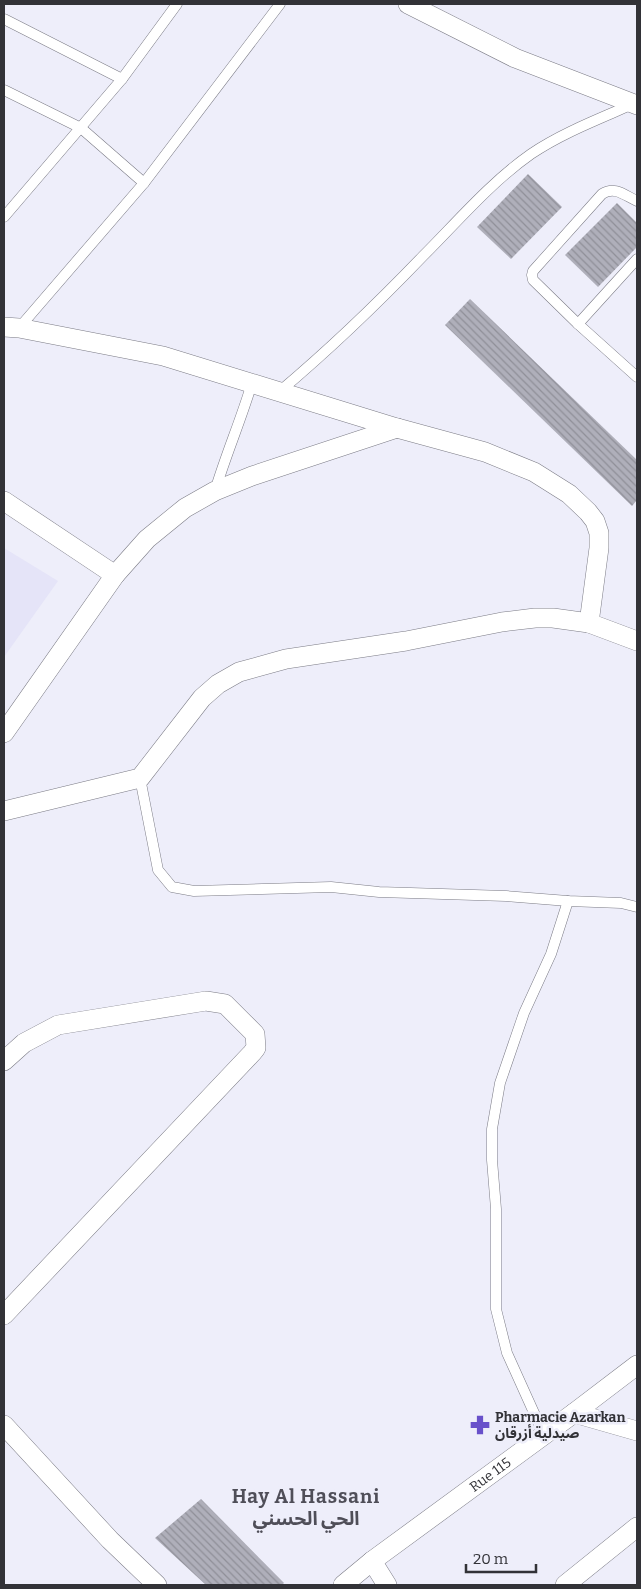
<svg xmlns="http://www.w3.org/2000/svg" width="641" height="1589" font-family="Bitter,'Noto Sans Arabic',serif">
  <defs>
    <pattern id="building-back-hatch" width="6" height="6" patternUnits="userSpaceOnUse" patternTransform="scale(1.25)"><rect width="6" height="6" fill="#afafba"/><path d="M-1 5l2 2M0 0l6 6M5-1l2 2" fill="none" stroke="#8f8f98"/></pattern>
  </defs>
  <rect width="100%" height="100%" fill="#eeeefa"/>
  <polygon fill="#e5e4f8" points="4,548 58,581 4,657"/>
  <g fill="url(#building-back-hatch)">
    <polygon points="528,174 562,207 511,259 477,227"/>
    <polygon points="617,203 637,223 637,247 598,287 565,255"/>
    <polygon points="470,299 637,460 637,500 632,506 445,325"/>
    <polygon points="201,1499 284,1583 282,1585 206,1585 155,1538"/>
  </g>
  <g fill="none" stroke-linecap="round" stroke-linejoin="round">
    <defs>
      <g id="lane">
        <polyline points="4,19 122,79"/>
        <polyline points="4,90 81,128 144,183"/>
        <path d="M637 201C624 195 615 186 602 194L533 271 532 275 533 280 578 324 637 377"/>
        <polyline points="4,217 122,79 177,4"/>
        <polyline points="578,324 637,259"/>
        <polyline points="19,328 144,183 280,4"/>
        <path d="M279 392C330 349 377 304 423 256 457 222 491 182 531 154 562 133 599 119 633 104"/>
        <path d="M215 491C226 454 241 420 252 383"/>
        <polyline points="140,778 158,870 172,887 194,891 331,887 379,892 506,896 568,901 621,903 637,907"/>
        <polyline points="544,1435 507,1353 496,1309 496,1209 492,1160 492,1129 500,1083 524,1013 551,954 568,901"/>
      </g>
      <g id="street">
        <polyline points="408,4 515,58 637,105"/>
        <polyline points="4,327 19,328 163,356 397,428 485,452 534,472 569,494 588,512 595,521 599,533 599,548 589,623 637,641"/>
        <polyline points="4,501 115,575"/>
        <polyline points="4,733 115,575 147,539 185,508 215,491 252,476 397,428"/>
        <polyline points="4,811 140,778 202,698 218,684 239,672 286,659 406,641 502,622 535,618 553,618 589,623"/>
        <polyline points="4,1061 24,1043 58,1025 206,1001 225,1004 255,1034 256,1048 252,1053 4,1315"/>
        <polyline points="574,1413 637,1431"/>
        <polyline points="4,1425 110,1540 157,1585"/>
        <polyline points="372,1561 387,1585"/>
        <path id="s1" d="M343 1585 372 1561 574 1413 637 1365"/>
        <polyline points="565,1585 637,1527"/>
      </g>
    </defs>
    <use href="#lane" stroke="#7b7b85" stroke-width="11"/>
    <use href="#street" stroke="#7b7b85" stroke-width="20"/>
    <use href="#lane" stroke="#fff" stroke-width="10"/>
    <use href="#street" stroke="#fff" stroke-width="19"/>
  </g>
  <defs>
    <symbol id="pharmacy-bare" viewBox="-9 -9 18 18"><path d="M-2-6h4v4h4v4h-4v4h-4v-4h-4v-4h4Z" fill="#6850ca" stroke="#eeeefa" stroke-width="2.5" paint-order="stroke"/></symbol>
  </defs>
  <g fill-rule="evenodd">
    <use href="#pharmacy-bare" x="466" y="1411" width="28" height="28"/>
  </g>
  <g text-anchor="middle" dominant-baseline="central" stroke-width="5" stroke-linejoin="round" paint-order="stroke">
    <g font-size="14" font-weight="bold" fill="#323237" stroke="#eeeefa" text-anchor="start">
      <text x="495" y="1417">Pharmacie Azarkan<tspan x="495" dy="16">صيدلية أزرقان</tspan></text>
    </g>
    <g font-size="14" fill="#323237" stroke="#eeeefa">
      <text stroke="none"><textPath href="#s1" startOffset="184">Rue 115</textPath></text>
    </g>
    <g font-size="19" font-weight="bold" letter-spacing="1" fill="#4f4e58" stroke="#eeeefa">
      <text x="306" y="1496">Hay Al Hassani<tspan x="306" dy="22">الحي الحسني</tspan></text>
    </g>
  </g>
  <rect width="641" height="1589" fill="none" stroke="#323237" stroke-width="10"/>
  <path d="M466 1564v8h70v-8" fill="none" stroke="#323237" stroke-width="2.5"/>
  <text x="473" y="1564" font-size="15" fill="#323237" stroke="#eeeefa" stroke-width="4" paint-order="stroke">20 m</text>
</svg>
